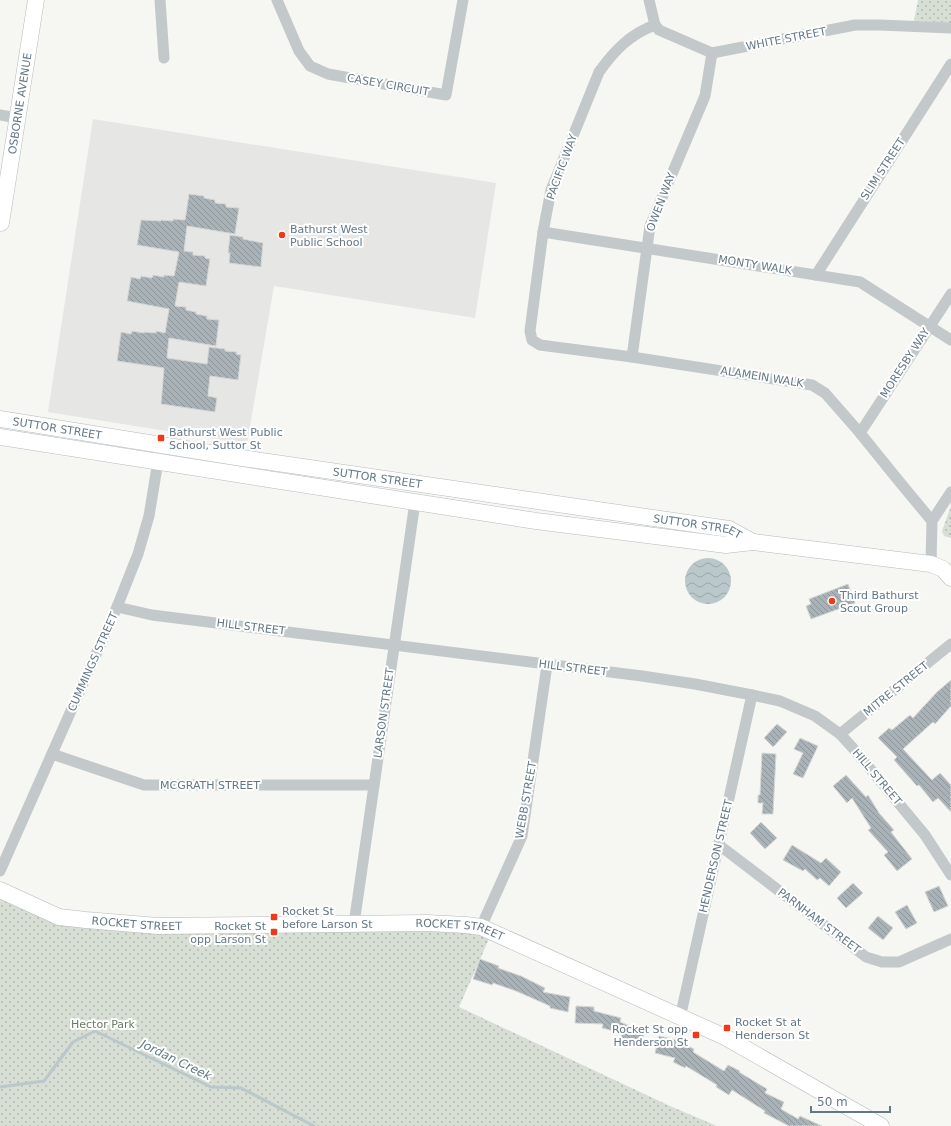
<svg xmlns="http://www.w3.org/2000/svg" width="951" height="1126" font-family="'DejaVu Sans',sans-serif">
  <defs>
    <pattern id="grass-dots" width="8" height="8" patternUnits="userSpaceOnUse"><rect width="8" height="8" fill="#d7ded3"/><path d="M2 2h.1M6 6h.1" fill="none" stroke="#b2b9b1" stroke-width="1.8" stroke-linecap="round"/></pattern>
    <pattern id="water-waves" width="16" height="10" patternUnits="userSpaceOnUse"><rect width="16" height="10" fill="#bac8cc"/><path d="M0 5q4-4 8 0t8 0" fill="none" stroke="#9ba7ab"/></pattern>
    <pattern id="building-back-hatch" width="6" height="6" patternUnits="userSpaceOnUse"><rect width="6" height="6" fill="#a9b3b7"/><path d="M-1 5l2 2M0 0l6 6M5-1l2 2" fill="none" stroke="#8d969a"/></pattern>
  </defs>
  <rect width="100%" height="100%" fill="#f6f6f2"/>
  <polygon fill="#e6e7e5" points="93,119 496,183 475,318 274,286 247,444 48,412"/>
  <g fill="url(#grass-dots)">
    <polygon points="918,0 951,0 951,23 914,21"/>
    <polygon points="951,506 951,538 944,536 942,531"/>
    <polygon points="0,890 59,917 492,932 459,1007 670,1106 717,1126 0,1126"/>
  </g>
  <circle fill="url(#water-waves)" cx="708" cy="581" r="23"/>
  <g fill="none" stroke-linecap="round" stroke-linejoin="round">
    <polyline stroke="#bac8cc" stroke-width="3" points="0,1087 44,1081 73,1042 95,1031 211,1087 241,1088 314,1126"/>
  </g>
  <g fill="url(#building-back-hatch)" stroke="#d7d7d5">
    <polygon points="189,194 204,196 204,198 215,200 215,203 226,204 226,207 239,208 235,234 187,226 184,251 193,252 193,255 205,256 205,258 210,259 206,286 179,282 175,306 186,307 186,310 196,312 196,314 207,316 207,319 219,320 216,346 169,338 167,358 207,364 209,347 225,349 225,351 237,352 236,354 241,355 238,380 210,376 208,396 217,398 215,412 161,404 164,368 117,361 121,332 131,334 132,331 144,333 144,332 156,333 156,331 165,333 169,309 127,301 131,277 140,279 141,276 152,278 153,275 164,277 164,275 174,276 179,252 137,245 141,220 161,221 161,220 173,221 173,219 185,220"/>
    <polygon points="230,235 243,237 243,239 263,243 261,267 229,263 230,253 228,253"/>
    <polygon points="848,584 855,603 811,619 806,606 811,604 809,599"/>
    <polygon points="951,680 951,706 935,724 933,722 903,749 932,780 940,773 951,785 951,812 938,798 933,802 919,785 917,786 894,760 897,757 878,738 889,728 892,730 910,715 913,718 937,692"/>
    <polygon points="777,724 787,732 773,747 764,738"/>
    <polygon points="800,738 818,746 803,778 793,774 803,753 794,749"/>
    <polygon points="762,753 776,754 773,814 762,814 763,803 758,803 758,795 760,795"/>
    <polygon points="846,775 866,797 868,795 879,813 894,830 891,832 912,859 897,871 884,855 888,852 868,830 871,828 852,798 847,803 833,786"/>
    <polygon points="761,822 777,838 765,849 750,833"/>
    <polygon points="792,845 821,863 826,858 841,872 829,886 820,878 817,880 805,869 803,871 783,860"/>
    <polygon points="853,883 863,893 846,908 837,898"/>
    <polygon points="939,886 948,906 934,912 925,892"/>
    <polygon points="907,905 917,923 906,929 895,912"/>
    <polygon points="878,916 893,928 883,940 868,928"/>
    <polygon points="480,959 499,966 498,968 521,976 545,988 543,992 570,997 568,1012 550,1008 550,1006 516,991 493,983 492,985 473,979"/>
    <polygon points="576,1006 594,1007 594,1011 621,1018 620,1022 645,1032 639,1046 620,1039 622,1033 602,1028 603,1024 575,1023"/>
    <polygon points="659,1036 673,1039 694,1049 693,1052 724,1071 728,1065 740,1071 739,1072 767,1089 765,1093 784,1102 781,1109 798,1119 800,1116 822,1126 789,1126 764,1113 765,1111 732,1090 729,1095 716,1087 717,1085 686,1066 685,1068 673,1062 675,1058 655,1053"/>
  </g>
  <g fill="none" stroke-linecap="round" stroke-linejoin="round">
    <defs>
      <g id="secondary">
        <path id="s1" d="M0 223H1L36 0"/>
        <path id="s2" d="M0 419 242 458 729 529 753 542"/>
        <polyline points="0,437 536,521 726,545 753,542 931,564 943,569 951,578"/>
        <path id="s3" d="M0 890 59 917 86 920 158 926 427 923 466 925 481 927 725 1037 881 1126"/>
      </g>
    </defs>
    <use href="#secondary" stroke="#b5bbbf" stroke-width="17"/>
    <g stroke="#c3c8ca" stroke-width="11">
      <polyline points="160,0 164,58"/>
      <polyline points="277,0 299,51 310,66 328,74 446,95 463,0"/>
      <polyline points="649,0 655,25 659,30 712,53 855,25 880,25 951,28"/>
      <path d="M655 25C630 34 614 51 599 72L551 190 543 232 530 331 532 340 540 345 632 357 812 385 825 393 860 433 898 480 932 521"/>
      <polyline points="0,115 17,118"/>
      <polyline points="543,232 860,282 951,340"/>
      <polyline points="816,275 951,64"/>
      <polyline points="632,357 650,226 705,96 712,53"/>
      <polyline points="860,433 951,294"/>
      <polyline points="931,564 932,521 951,492"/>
      <polyline points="117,607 152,615 642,676 695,684 752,695 780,701 815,716 840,734 852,747 925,835 951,875"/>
      <polyline points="840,734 951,644"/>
      <polyline points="52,754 144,785 374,785"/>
      <polyline points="719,845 866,957 882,962 899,962 951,939"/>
      <polyline points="0,871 117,607 138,554 149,516 159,455"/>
      <polyline points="354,924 415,502"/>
      <polyline points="481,927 522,836 547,665"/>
      <polyline points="680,1018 752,695"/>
    </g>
    <use href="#secondary" stroke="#fff" stroke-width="16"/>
  </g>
  <g fill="#ef3a19" stroke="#fff" stroke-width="1.5">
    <circle cx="282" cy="235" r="4"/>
    <rect x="157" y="434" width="8" height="8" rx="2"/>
    <circle cx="832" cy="601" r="4"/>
    <rect x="270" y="913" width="8" height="8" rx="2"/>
    <rect x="270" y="928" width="8" height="8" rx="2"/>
    <rect x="723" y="1024" width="8" height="8" rx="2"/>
    <rect x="692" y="1031" width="8" height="8" rx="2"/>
  </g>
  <g text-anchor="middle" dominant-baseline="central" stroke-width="4" stroke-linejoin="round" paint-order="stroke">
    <g font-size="11" fill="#637885" stroke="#fff">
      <text transform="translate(786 39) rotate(-11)">WHITE STREET</text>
      <text transform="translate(388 85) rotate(10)">CASEY CIRCUIT</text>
      <text stroke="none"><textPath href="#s1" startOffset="122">OSBORNE AVENUE</textPath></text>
      <text transform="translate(562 167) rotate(-70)">PACIFIC WAY</text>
      <text transform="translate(883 169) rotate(-57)">SLIM STREET</text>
      <text transform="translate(661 202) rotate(-69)">OWEN WAY</text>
      <text transform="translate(755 265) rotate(9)">MONTY WALK</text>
      <text transform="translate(905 363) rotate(-57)">MORESBY WAY</text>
      <text transform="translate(762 377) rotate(9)">ALAMEIN WALK</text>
      <text stroke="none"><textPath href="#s2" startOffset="58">SUTTOR STREET</textPath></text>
      <text stroke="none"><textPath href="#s2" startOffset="382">SUTTOR STREET</textPath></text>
      <text stroke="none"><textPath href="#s2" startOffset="706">SUTTOR STREET</textPath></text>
      <text transform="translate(251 627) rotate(7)">HILL STREET</text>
      <text transform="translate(93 662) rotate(-66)">CUMMINGS STREET</text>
      <text transform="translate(573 668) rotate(7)">HILL STREET</text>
      <text transform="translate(896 689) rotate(-39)">MITRE STREET</text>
      <text transform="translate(384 713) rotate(-82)">LARSON STREET</text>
      <text transform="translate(877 777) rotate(50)">HILL STREET</text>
      <text x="210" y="785">MCGRATH STREET</text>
      <text transform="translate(526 800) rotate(-80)">WEBB STREET</text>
      <text transform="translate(716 856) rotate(-77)">HENDERSON STREET</text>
      <text transform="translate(819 921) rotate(37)">PARNHAM STREET</text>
      <text stroke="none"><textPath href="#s3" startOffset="143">ROCKET STREET</textPath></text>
      <text stroke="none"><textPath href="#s3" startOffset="467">ROCKET STREET</textPath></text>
    </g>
    <g font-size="11" fill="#637885" stroke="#fff" text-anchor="start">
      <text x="290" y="229">Bathurst West<tspan x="290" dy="13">Public School</tspan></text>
      <text x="169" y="432">Bathurst West Public<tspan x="169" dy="13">School, Suttor St</tspan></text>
      <text x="840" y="595">Third Bathurst<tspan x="840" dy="13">Scout Group</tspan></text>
      <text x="282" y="911">Rocket St<tspan x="282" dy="13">before Larson St</tspan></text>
      <text x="266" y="926" text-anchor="end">Rocket St<tspan x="266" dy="13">opp Larson St</tspan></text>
      <text x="735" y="1022">Rocket St at<tspan x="735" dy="13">Henderson St</tspan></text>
      <text x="688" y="1029" text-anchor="end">Rocket St opp<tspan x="688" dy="13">Henderson St</tspan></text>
    </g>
    <g font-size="11" fill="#697c62" stroke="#fff">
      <text x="103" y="1024">Hector Park</text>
    </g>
    <g font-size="12" font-style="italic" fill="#5e7b82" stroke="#fff">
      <text transform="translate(176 1060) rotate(26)">Jordan Creek</text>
    </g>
  </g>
  <path d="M811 1106v6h79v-6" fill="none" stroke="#637885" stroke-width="2"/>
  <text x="817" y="1106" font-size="12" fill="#637885" stroke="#ffffff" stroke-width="3" paint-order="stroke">50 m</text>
</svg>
